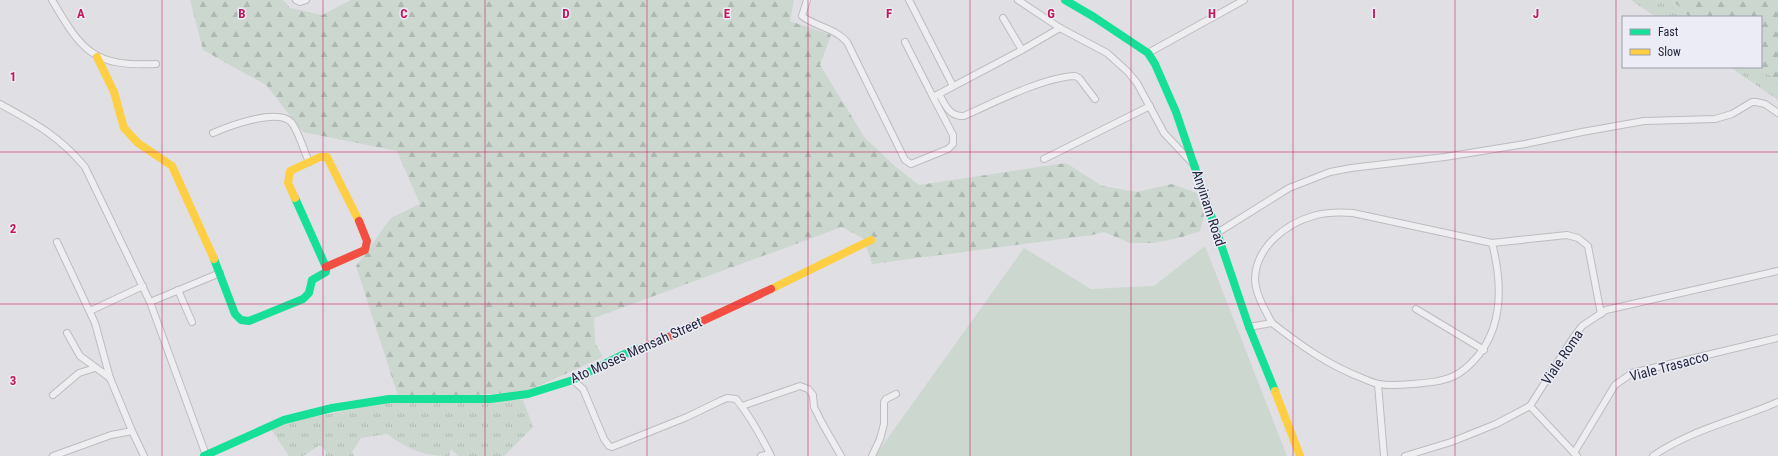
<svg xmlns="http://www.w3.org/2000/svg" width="1778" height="456" font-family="'Roboto Condensed',sans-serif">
  <defs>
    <pattern id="grass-tufts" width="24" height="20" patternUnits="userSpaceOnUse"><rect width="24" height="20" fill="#ccd7cf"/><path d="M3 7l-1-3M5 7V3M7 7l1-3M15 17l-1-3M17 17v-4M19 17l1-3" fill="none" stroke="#afb9b3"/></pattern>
    <pattern id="forest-firs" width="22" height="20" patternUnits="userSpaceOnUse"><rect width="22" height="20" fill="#ccd7cf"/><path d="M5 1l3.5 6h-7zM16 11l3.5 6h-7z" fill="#afb9b3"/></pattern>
  </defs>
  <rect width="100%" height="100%" fill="#dfdfe4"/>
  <g fill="url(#grass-tufts)">
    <polygon points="1631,0 1670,0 1679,6 1689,17 1656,17"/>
    <polygon points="1730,67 1753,67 1778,79 1778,100"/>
    <path d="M523 400 533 427 504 456H458L451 449 449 456C423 456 408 449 387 434L361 438 352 452 354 456H326V451L320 445 303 456H289L269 426 388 402Z"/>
  </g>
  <g fill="url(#forest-firs)">
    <polygon points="190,0 283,0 290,8 322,15 351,0 794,0 790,21 831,35 820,65 865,138 897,168 919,185 1066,163 1102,186 1137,192 1172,184 1197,193 1204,215 1200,231 1182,237 1154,243 1130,243 1104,232 1092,235 872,264 864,239 842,227 594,318 595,343 603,357 525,392 472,395 398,396 356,266 391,218 420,204 397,151 303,132 266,85 203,50"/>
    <polygon points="1670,0 1778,0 1778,79 1753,67 1761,67 1761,17 1689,17 1679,6"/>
  </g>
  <polygon fill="#ccd7cf" points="1205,246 1287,456 875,456 1024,248 1091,289 1154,286"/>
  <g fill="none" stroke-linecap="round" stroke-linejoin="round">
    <defs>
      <g id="street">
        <path d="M52 0C82 51 93 67 156 64"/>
        <polyline points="296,0 300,2 306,0"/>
        <path d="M807 0 802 16C816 27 835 28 847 42L905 160 911 164 948 149 953 144V135L933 97 1022 50 1060 28"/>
        <polyline points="909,0 953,86"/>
        <polyline points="1018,0 1060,28 1107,53 1128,72 1137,83 1164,133 1195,166"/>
        <polyline points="1003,18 1022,50"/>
        <polyline points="905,42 933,97"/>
        <polyline points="1148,53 1244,0"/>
        <path d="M939 94C945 104 949 117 964 116 993 103 1044 77 1075 76L1079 78 1095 99"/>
        <path d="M0 104C35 123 59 136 85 167L150 302 206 455"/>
        <path d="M213 133C229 126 277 108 291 122 298 130 304 151 309 162"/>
        <polyline points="1044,159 1150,106"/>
        <polyline points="1217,233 1289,188 1330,172 1351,168 1445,157 1525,144 1582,132 1644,121 1715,119 1732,114 1752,102 1756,102 1765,104 1778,113"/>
        <polyline points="57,242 95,323 110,378 132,431 144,456"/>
        <polyline points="178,290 192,322"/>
        <polyline points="150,302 220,273"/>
        <polyline points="1416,309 1484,350"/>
        <polyline points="90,311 143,286"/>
        <path d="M1272 323C1265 310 1256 295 1255 280 1255 248 1285 224 1313 216 1326 212 1339 212 1353 213L1492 243 1567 235 1578 238 1588 246 1601 314"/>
        <path d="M1249 327 1272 323C1300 345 1328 365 1362 378 1367 380 1373 383 1379 384 1389 386 1402 385 1412 384 1426 383 1441 382 1454 376 1463 372 1470 365 1477 357 1504 325 1502 282 1492 243"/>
        <polyline points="67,333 80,356 110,378"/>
        <path d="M573 380 583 389 586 396 604 439 609 446 612 447 687 417 720 401 727 398 736 399C751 417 761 436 771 456"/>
        <polyline points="1378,384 1384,456"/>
        <polyline points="53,395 79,373 95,368"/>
        <polyline points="742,406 800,386 808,389 813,395 814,407 822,423 841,456"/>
        <polyline points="1530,406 1577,456"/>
        <polyline points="1574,453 1615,385 1632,373 1778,338"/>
        <polyline points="53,456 111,435 132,431"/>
        <polyline points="761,456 770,454"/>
        <polyline points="872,456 880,439 884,424 884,402 886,399 896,394"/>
        <polyline points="1405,456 1451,442 1496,424 1530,406 1573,338 1582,326 1606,310 1778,271"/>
        <path d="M1653 456C1690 430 1737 420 1778 402"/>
      </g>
    </defs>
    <use href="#street" stroke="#bcbcc1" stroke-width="8"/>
    <use href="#street" stroke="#eeeef1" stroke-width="6"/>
    <g stroke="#16e098" stroke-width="8">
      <polyline points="1065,0 1094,17 1148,53 1155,64 1176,112 1249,327 1275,391"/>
      <polyline points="214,259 235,314 241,320 249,321 303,299 309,293 312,280 326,272 326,267 295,198"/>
      <polyline points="204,456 284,420 332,408 389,399 490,399 528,394 573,380 622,355 644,347"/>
    </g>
    <g stroke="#ffcf43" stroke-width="8">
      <polyline points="97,57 114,92 124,128 138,143 172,166 214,259"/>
      <polyline points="295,198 288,183 290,171 320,157 327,157 359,221"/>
      <polyline points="771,289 871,240"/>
      <polyline points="1275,391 1300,456"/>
    </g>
    <g stroke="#f24e42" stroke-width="8">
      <polyline points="326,267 365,250 367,241 359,221"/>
      <polyline points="644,347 666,338 771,289"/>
    </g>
  </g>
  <path fill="none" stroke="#c2185b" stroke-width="1" stroke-opacity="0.55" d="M162 0V456M323 0V456M485 0V456M647 0V456M808 0V456M970 0V456M1131 0V456M1293 0V456M1455 0V456M1616 0V456M0 152H1778M0 304H1778"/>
  <g text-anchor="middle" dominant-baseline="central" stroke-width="3" stroke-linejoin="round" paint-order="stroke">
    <g font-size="14" fill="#25273d" stroke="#ebecf5">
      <text transform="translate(1209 208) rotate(72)">Anyinam Road</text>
      <text transform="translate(636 350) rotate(-24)">Ato Moses Mensah Street</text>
      <text transform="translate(1562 357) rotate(-56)">Viale Roma</text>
      <text transform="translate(1669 366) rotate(-15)">Viale Trasacco</text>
    </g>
  </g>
  <g font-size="13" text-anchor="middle" font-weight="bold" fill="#c2185b" stroke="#ebecf5" stroke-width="3" stroke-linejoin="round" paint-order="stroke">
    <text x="81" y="18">A</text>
    <text x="242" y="18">B</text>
    <text x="404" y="18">C</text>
    <text x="566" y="18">D</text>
    <text x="727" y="18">E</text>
    <text x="889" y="18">F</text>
    <text x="1051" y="18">G</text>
    <text x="1212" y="18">H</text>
    <text x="1374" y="18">I</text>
    <text x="1536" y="18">J</text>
    <text x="13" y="81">1</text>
    <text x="13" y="233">2</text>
    <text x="13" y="385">3</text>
  </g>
  <rect x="1622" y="16" width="140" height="52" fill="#ebecf5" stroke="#9c9dab"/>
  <rect x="1630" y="29" width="20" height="6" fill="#16e098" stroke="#9c9dab"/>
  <text x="1658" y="36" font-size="12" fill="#25273d">Fast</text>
  <rect x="1630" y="49" width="20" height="6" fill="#ffcf43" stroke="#9c9dab"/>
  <text x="1658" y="56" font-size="12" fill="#25273d">Slow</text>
</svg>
